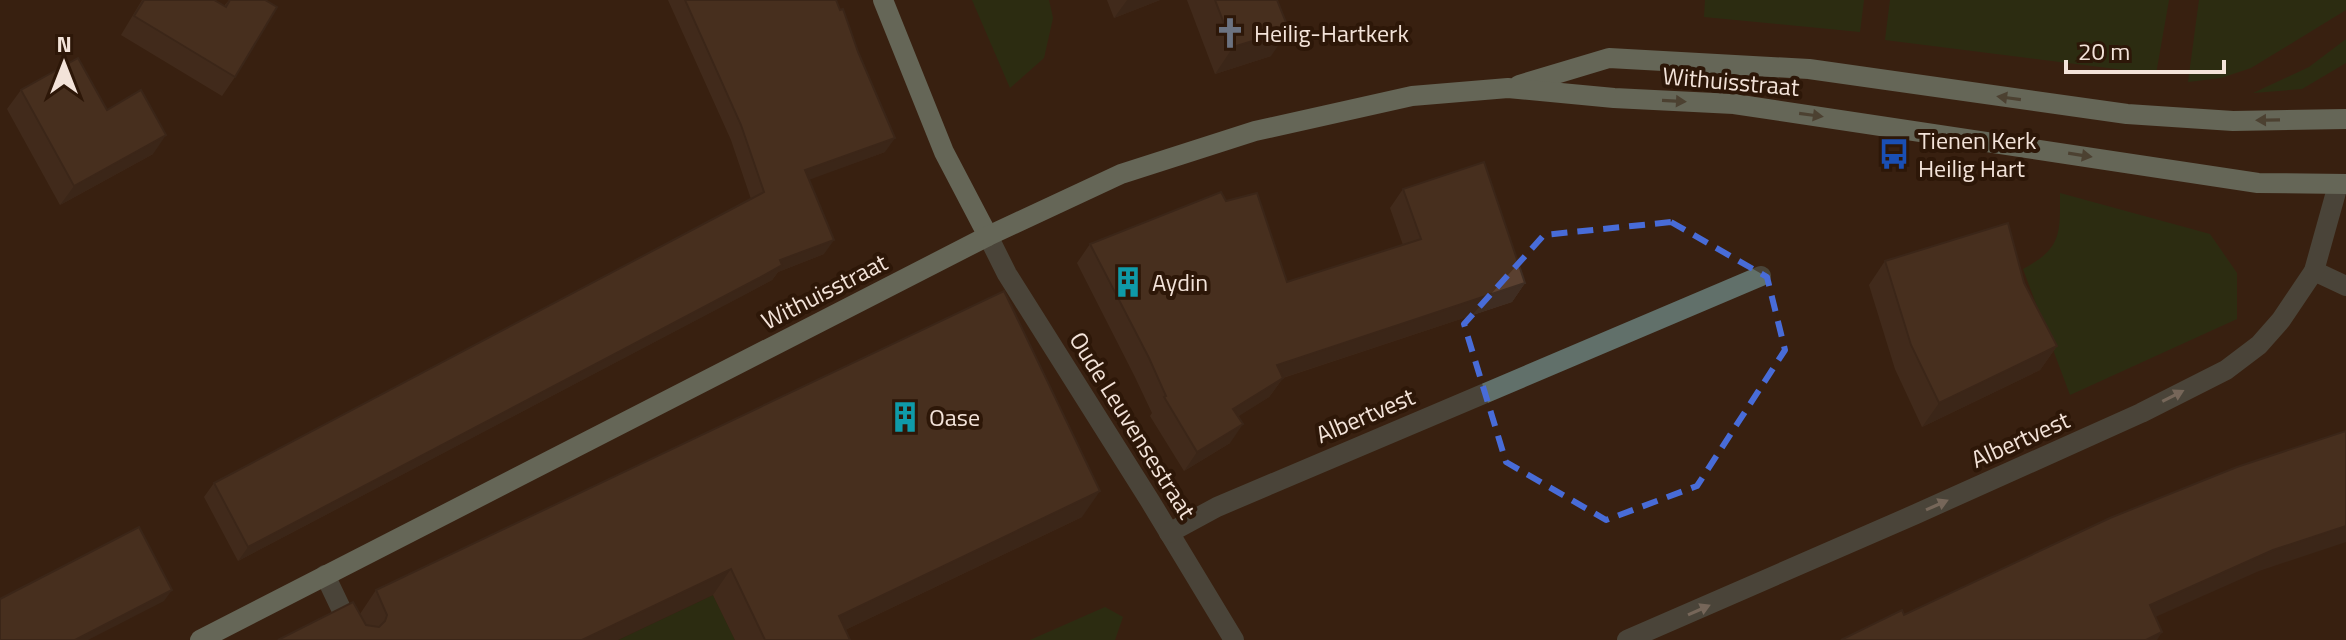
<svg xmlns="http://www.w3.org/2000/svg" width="2346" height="640" font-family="'Titillium Web',sans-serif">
  <rect width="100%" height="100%" fill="#382011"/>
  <g fill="#1e3b13">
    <polygon points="972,0 1049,0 1053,18 1044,58 1010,88"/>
    <polygon points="1705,0 1864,0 1860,32 1704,17"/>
    <polygon points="1890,0 2169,0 2156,74 1885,40"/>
    <polygon points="2199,0 2346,0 2346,10 2251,68 2221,78 2188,82"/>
    <polygon points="2346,39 2346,63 2302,89 2253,93 2309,67"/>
    <path d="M2060 193 2210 234 2237 273V319L2070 395 2023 269C2062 248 2060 234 2060 193Z"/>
    <polygon points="713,595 735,640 618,640"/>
    <polygon points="1105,607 1123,617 1115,640 1030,640"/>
  </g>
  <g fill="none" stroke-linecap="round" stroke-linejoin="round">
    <g stroke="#61706a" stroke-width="20">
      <polyline points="988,236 1007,274 1150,501 1234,640"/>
      <polyline points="2314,271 2346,286"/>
      <polyline points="1169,533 1217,507 1761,276"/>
      <polyline points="325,575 356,640"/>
      <polyline points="1627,640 1916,514 2141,413 2226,370 2259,345 2281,320 2314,271 2338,185"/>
    </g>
    <g stroke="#9bbaad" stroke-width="20">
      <polyline points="883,0 944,152 988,236"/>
      <polyline points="1519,85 1609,58 1809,69 2127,114 2233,121 2346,119"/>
      <polyline points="200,640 988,236 1121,174 1255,131 1412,96 1508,88 1614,98 1734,104 2258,183 2346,184"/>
    </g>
  </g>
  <g fill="#4d3729">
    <polygon points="142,0 214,0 224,6 229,0 265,0 235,77 222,96 121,35"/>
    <polygon points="668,0 836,0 885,152 809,179 824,254 778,272 772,280 238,561 204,497 214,483 751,199 731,140"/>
    <polygon points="1107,0 1160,0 1114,18"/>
    <polygon points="1187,0 1277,0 1271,56 1215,74"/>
    <polygon points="21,90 107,110 153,154 60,205 7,109"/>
    <polygon points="1403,189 1525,283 1512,302 1283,378 1269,397 1238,416 1230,443 1184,471 1150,416 1152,413 1135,377 1077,263 1090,244 1226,201 1287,282 1403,245 1390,208"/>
    <polygon points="1885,261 2024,283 2057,346 2040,370 1922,427 1895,369 1869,285"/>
    <polygon points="1082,517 845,630 850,640 735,640 713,595 278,640 360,614 376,590"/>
  </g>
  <g fill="#3f2d22">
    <polygon points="1127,0 1160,0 1114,18"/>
    <polygon points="1289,30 1271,56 1215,74 1233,47"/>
    <polygon points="166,135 153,154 60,205 74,186"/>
    <polygon points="895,138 885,152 795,185 805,170"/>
    <polygon points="834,240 824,254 778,272 772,280 748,293 238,561 248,547 780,260"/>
    <polygon points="1525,283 1512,302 1264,384 1277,365"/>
    <polygon points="2057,346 2040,370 1922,427 1939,403"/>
    <polygon points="1283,378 1269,397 1220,428 1233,409"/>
    <polygon points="1243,424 1230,443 1184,471 1197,452"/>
    <polygon points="1100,491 1082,517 824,640 839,616"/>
    <polygon points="2346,526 2346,542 2259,571 2135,626 2150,605 2273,550"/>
    <polygon points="731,569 713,595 618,640 582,640"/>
    <polygon points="172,590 164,601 88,640 75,640"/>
    <polygon points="2162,632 2157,640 2146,640"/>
  </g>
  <g fill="#5a4030" stroke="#3f2d22" stroke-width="2">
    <polygon points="144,0 214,0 226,7 230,0 265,0 277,7 235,77 134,16"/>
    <polygon points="685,0 836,0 840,10 843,9 858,52 895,138 805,170 834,240 780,260 782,265 759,278 248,547 214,483 764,192 741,125"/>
    <polygon points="1215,0 1277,0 1289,30 1233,47"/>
    <polygon points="78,58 107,110 141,90 166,135 74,186 21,90"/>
    <polygon points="1484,162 1525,283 1277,365 1283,378 1233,409 1243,424 1197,452 1164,397 1166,396 1149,358 1090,244 1221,192 1226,201 1257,193 1287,282 1421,239 1403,189"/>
    <polygon points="2008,223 2024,283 2057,346 1939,403 1911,345 1885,261"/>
    <polygon points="1004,291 1100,491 839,616 850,640 765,640 731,569 582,640 278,640 353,602 366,625 379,627 385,621 387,615 376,590"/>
    <polygon points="2346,431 2346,526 2273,550 2150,605 2162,632 2146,640 1841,640 1902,610 1904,615 2110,518 2237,467"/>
    <polygon points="139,527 172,590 75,640 0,640 0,599"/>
  </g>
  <defs><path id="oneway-solid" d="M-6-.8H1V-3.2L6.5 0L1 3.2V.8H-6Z" transform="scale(2)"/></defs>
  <g fill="#64685a">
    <use href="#oneway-solid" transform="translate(2009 98) rotate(-172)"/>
    <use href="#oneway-solid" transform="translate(1674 101) rotate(3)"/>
    <use href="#oneway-solid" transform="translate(1811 115) rotate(8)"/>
    <use href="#oneway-solid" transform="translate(2268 120) rotate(179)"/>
    <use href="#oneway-solid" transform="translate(2080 155) rotate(9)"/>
  </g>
  <g fill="#c0bbb2">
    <use href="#oneway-solid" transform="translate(2173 396) rotate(-27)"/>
    <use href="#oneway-solid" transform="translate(1937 505) rotate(-24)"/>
    <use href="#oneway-solid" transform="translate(1699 610) rotate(-24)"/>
  </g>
  <path d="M0 0H2346V640H0ZM1671 222 1767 277 1785 350 1697 486 1606 520 1506 462 1464 324 1544 235Z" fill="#382011" fill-opacity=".55" fill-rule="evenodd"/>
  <path fill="none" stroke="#486cd8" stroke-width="6" stroke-dasharray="16 10" stroke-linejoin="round" d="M1671 222 1767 277 1785 350 1697 486 1606 520 1506 462 1464 324 1544 235Z"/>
  <defs>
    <symbol id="church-bare" viewBox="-9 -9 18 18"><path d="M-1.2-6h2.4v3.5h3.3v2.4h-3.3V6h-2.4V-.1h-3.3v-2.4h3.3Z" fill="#6b7280" stroke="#2d1708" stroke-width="2.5" paint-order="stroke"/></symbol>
    <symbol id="bus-bare" viewBox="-9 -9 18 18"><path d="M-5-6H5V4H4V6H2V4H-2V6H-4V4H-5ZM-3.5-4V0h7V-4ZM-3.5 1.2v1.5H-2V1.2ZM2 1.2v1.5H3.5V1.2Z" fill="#1a4fb4" stroke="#2d1708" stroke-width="2.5" paint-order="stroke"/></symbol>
    <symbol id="building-bare" viewBox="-9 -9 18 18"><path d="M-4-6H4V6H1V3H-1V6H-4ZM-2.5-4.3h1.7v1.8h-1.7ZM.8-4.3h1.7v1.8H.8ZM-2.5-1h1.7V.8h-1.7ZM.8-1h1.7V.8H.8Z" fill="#0f9aa8" stroke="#2d1708" stroke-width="2.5" paint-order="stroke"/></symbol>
  </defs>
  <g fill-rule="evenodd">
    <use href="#church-bare" x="1208" y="11" width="44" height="44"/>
    <use href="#bus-bare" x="1872" y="132" width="44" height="44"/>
    <use href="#building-bare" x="1106" y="260" width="44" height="44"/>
    <use href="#building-bare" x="883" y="395" width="44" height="44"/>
  </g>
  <g text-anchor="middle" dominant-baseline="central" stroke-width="8" stroke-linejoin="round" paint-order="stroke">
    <g font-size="24" fill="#f3e3d9" stroke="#2d1708" text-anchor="start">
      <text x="1254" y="33">Heilig-Hartkerk</text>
      <text x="1918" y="140">Tienen Kerk<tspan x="1918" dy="28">Heilig Hart</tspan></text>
      <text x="1152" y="282">Aydin</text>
      <text x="929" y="417">Oase</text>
    </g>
    <g font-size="24" fill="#f3e3d9" stroke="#2d1708">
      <text transform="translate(1731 81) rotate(5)">Withuisstraat</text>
      <text transform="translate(824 291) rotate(-27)">Withuisstraat</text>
      <text transform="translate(1365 415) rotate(-23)">Albertvest</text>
      <text transform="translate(1133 425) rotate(58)">Oude Leuvensestraat</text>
      <text transform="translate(2020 439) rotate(-24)">Albertvest</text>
    </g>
  </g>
  <g transform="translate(64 64)" stroke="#2d1708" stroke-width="6" paint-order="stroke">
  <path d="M0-6L14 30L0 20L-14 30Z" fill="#f3e3d9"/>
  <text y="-12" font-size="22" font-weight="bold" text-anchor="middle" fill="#f3e3d9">N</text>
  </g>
  <path d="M2066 60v12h158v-12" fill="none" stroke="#f3e3d9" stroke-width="4"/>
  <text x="2078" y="60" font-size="24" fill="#f3e3d9" stroke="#2d1708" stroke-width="6" paint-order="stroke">20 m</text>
</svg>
